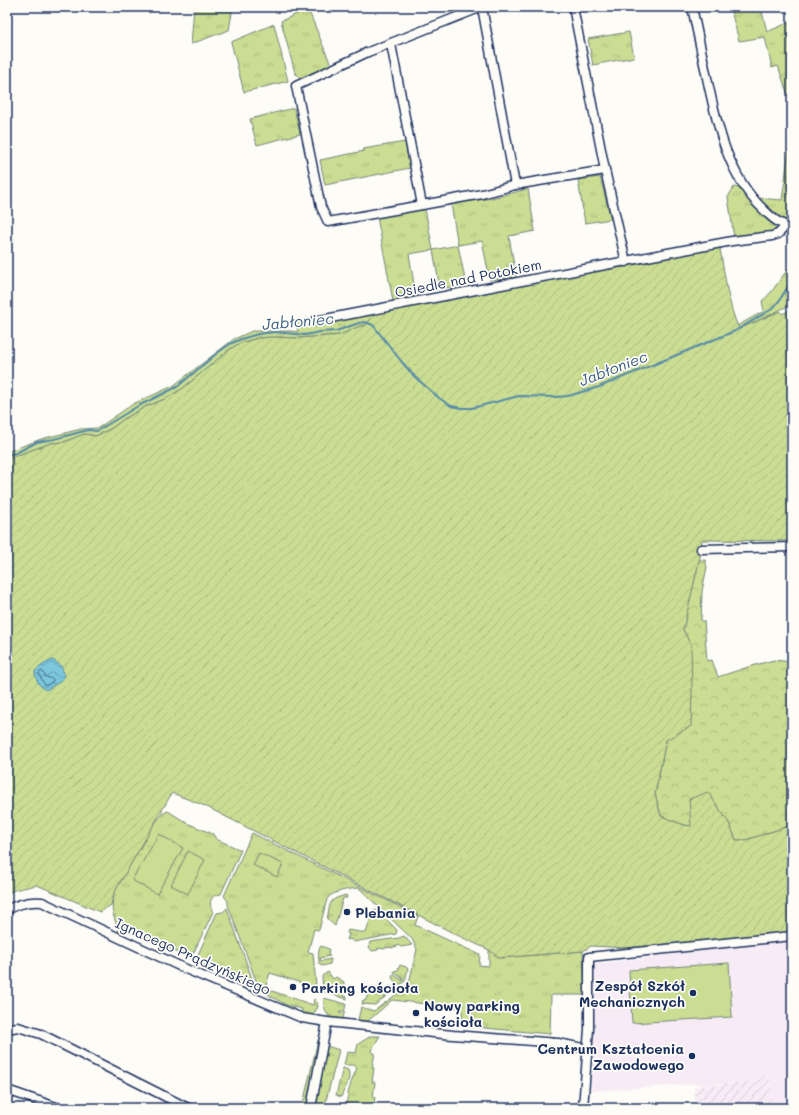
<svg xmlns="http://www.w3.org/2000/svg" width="799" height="1115" font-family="Mali,sans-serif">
  <defs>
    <pattern id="industrial-furrows" width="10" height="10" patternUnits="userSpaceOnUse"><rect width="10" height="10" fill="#f7ecf5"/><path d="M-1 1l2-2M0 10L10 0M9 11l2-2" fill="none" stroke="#d3cbd4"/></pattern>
    <pattern id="grass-tufts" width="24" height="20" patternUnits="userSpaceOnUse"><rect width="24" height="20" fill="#cadd92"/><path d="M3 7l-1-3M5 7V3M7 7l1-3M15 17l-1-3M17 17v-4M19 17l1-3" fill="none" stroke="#adbe80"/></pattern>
    <pattern id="forest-crowns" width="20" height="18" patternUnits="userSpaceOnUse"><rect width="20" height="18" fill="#cadd92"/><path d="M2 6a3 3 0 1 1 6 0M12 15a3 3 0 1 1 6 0" fill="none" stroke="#adbe80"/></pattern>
    <pattern id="garden-furrows" width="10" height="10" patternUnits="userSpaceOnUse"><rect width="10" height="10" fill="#cadd92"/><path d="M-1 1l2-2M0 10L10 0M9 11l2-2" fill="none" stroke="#adbe80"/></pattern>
    <pattern id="water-waves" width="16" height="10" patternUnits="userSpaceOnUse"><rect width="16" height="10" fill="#7cc7db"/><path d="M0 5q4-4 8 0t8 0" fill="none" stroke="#65a2b5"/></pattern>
  </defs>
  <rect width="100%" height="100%" fill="#fdfcf7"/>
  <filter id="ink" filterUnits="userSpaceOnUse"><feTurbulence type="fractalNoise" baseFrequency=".025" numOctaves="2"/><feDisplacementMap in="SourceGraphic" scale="8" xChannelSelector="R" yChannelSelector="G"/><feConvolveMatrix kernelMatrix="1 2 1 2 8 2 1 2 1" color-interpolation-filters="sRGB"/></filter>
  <g filter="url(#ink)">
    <polygon fill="#f7ecf5" points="792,940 792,1108 772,1108 770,1075 754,1076 754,1081 700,1086 699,1084 591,1091 594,1038 593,964"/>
    <polygon fill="url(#industrial-furrows)" points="770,1075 772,1108 696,1108 694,1087 754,1081 754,1076"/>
    <g fill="url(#grass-tufts)" stroke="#728678">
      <polygon points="194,7 233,7 229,30 191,44"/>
      <polygon points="730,7 761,7 767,32 792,21 792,100 789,98 778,66 772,68 765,37 739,41"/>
      <polygon points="308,9 331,65 301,78 295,73 281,21"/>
      <polygon points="274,24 288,81 244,92 231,42"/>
      <polygon points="629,32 634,57 593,65 588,39"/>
      <polygon points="294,108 300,134 257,145 250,119"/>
      <polygon points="792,129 792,220 783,219 758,198 782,200"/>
      <polygon points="405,142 410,168 325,185 320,160 364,151 363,149"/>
      <polygon points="600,177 611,219 585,223 578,180"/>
      <polygon points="734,187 739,188 756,208 777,229 772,233 734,238 728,197"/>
      <polygon points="528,189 535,231 509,236 516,277 490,280 482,241 458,245 466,284 440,289 433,250 409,254 416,296 393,301 377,217 425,209 433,250 458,245 451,204 492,198"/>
      <path d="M792 266V304L739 330 737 326 764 311 762 301C775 291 780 276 792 266Z"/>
      <polygon points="389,310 376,313 365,326 360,326 340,335 299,338 272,337 258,338 240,343 230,349 182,389 165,399 145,407 124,419 112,428 96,436 84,434 64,442 51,443 7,459 7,452 41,439 81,429 98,428 133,404 173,386 234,339 252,331 292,331 298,332 296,322 313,318"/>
      <path d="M168 811 187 823 213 834 216 839 241 850 221 894C210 895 208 903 213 912L191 958 122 929 119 934C115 915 109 914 114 893L152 827 162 814Z"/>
      <path d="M252 833 418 916 415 925 476 953 480 954 479 965 489 966V950L500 958 583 951 585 995H551L550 1034 463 1026 462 1010 461 1008 392 1000 368 1021 358 1020 361 1007 374 1011 405 988 409 983 417 949 412 939 359 888C350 889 332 891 327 899L319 930 314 929 308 952 313 953 316 985 315 987 270 973 265 988 266 989 313 1005 314 999 317 1002 318 1007 312 1016 301 1014 302 1009 286 1005 257 988 258 986 228 905V901L224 896Z"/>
      <path d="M346 895 347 898H343L335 926 327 919C331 901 328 900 346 895Z"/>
      <polygon points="227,908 255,987 195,961 216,915 217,913 223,912"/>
      <polygon points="373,910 377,910 397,930 396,934 354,942 350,939 347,940 349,934 347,933 348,930 366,933"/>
      <polygon points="404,936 412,945 401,947 398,945 397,947 394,946 393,948 390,947 389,948 386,947 385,949 378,948 378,950 372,951 369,947 370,942 399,938"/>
      <path d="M321 946 329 949 328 954 330 956 320 958 321 961 331 959 330 964 322 966 319 964C319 958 317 951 321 946Z"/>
      <polygon points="400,965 406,967 408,969 405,981 402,984 397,984 392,978 393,974 403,981 403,979 394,972 394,971 398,970"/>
      <polygon points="328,972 333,979 336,977 344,982 343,995 347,997 347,999 323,991 322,976"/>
      <polygon points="391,986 394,990 375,1005 362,1004 363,1000 365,1001 371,989 380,988 383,991"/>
      <path d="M324 998 346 1004 344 1013 341 1010 339 1013 344 1014 343 1018 345 1019 330 1017C325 1012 323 1005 324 998Z"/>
      <path d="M371 1036H380L373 1047 372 1053H375L372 1068H374L372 1082H375L373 1097H375L373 1108H346C347 1094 351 1081 357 1068L354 1065H344L347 1052 356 1053 358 1044Z"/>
      <polygon points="318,1040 320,1040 306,1108 302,1108"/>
      <polygon points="327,1046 339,1050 324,1108 315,1108"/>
      <path d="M343 1068 348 1070C352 1078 344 1089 341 1097L336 1095Z"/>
    </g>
    <polygon fill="url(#forest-crowns)" stroke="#728678" points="699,560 705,560 707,567 702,591 701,621 704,621 707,661 712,660 718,677 748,667 774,660 792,662 792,825 746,840 736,840 729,823 691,826 684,825 661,816 655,794 666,740 675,733 691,645 683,630"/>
    <path fill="url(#garden-furrows)" stroke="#728678" d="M732 243 720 249C725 275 728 305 739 329L780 311 782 314 792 309V541L702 540 701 553 683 630 691 645 692 690 691 726 666 740 655 794 661 816 684 825 691 826 689 799 708 792 729 823 736 840H746L792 825V932L627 948 591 946 583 951 500 958 489 950 459 936 205 806 172 793 114 893 111 905 100 912 37 885 14 890 7 894V459L51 443 64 442 84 434 96 436 112 428 124 419 145 407 165 399 182 389 230 349 240 343 258 338 272 337 299 338 340 335 360 326H365L376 313 389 310 544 280 623 267Z"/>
    <g fill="#cadd92" stroke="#728678">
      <polygon points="159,834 183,848 157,894 132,880"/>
      <polygon points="188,851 205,860 188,894 171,885"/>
      <polygon points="259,853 283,864 277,877 253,865"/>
      <polygon points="729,963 732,1017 632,1023 629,970"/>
    </g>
    <path fill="url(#water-waves)" stroke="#558aa9" d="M53 660 61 666 65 676 61 681 46 690C39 687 35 678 35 671L44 664Z"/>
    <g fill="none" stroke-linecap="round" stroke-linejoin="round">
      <polygon stroke="#426c90" stroke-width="1" points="42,671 46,677 53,679 53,681 47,685 45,685 39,675 40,672"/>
      <polyline stroke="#558aa9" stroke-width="2" points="7,455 16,453 37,442 54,439 88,430 97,431 138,406 177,387 216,354 230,344 241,339 258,334 275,332 305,335 320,332 336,331 359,323 365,322 373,325 401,361 415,377 439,398 451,406 461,408 472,408 519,396 555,397 568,396 599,387 735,331 772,309 779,301 792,280"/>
      <defs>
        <g id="minor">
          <polyline points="482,7 515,185"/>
          <polyline points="573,7 605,170 626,262"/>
          <path d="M692 7C697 31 702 55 707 78 717 125 728 177 764 210 772 218 780 225 792 227"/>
          <polyline points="391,44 422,205 482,194 515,185 605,170"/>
          <polyline points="422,205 328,222 321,207 296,86 368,52 482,7"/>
          <polyline points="315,321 652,256 732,241 772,236 778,234 786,226"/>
          <polyline points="701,549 792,547"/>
          <path d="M7 910C19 903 29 901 42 902L188 970 302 1018 327 1022 453 1035 558 1043 588 1049"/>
          <polyline points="7,1029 18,1027 41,1034 188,1108"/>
          <polyline points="7,1090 59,1108"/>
          <polyline points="311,1108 327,1022"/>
          <polyline points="583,1108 589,1029 589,957 792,936"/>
        </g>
      </defs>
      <use href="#minor" stroke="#1b2f5e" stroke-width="11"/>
      <use href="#minor" stroke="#fdfcf7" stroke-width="8"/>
    </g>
  </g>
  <g fill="#1b2f5e" stroke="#fdfcf7" stroke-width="1.5">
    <circle cx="347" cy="912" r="4"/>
    <circle cx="293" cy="987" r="4"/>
    <circle cx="693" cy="993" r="4"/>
    <circle cx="416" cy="1013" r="4"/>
    <circle cx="692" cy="1056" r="4"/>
  </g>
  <g text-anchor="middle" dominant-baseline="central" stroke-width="3.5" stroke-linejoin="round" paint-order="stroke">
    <g font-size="14" fill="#1b2f5e" stroke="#fdfcf7">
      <text transform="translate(468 278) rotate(-11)">Osiedle nad Potokiem</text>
      <text transform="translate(193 956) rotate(24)">Ignacego Prądzyńskiego</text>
    </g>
    <g font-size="14" font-weight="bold" fill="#1b2f5e" stroke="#fdfcf7" text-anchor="start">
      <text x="355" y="912">Plebania</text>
      <text x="685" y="985" text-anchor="end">Zespół Szkół<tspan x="685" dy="16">Mechanicznych</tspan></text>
      <text x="301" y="987">Parking kościoła</text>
      <text x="424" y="1005">Nowy parking<tspan x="424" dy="16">kościoła</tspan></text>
      <text x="684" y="1048" text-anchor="end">Centrum Kształcenia<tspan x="684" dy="16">Zawodowego</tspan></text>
    </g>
    <g font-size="15" font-style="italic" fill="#385d84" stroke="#fdfcf7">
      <text transform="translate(298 321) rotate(-5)">Jabłoniec</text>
      <text transform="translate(613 368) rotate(-21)">Jabłoniec</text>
    </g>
  </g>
  <rect width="799" height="1115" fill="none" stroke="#fdfcf7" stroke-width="24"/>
  <rect x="12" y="12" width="775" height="1091" fill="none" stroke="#1b2f5e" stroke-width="1.5" filter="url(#ink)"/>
</svg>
